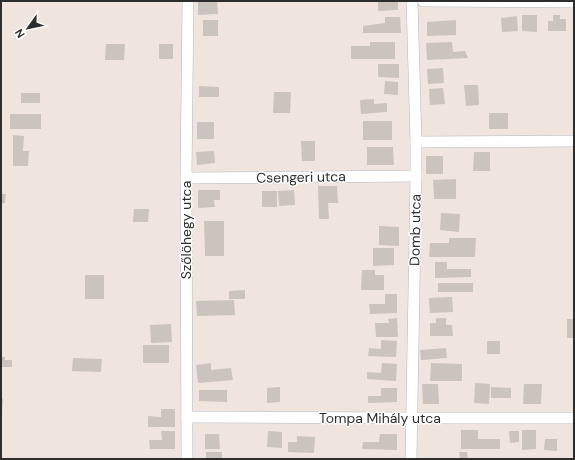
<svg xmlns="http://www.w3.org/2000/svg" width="575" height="460" font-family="'DM Sans',sans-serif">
  <rect width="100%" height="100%" fill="#efe5de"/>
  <g fill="#cbc3bd">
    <polygon points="198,1 217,1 218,14 198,15"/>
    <polygon points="378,1 398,1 398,10 378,11"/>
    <polygon points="522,15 537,15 537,32 522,31"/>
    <polygon points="553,15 560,15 560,19 566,19 566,31 548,31 548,21 553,21"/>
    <polygon points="517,16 518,31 502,32 501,18"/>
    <polygon points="385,17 400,17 401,33 363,33 363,26 385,23"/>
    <rect x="203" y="20" width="15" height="16"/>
    <polygon points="456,20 456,35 427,36 427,22"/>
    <polygon points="370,42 395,42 395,59 351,59 351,46 370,46"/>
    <polygon points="452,42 453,52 465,51 468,58 427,60 426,43"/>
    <polygon points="106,44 125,44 124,60 105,60"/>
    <rect x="159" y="44" width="14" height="15"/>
    <polygon points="378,64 399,64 399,78 378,77"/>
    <polygon points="443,68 444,83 428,84 427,69"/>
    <polygon points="385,81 398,82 398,95 384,94"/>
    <polygon points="464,85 478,85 479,105 466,106"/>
    <polygon points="199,86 219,87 219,97 199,97"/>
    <polygon points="443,88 445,104 430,105 429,89"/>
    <polygon points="274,92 291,92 290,113 273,113"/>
    <rect x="21" y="93" width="19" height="10"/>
    <polygon points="374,99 374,104 387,103 387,112 361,114 360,100"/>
    <rect x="489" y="113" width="19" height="16"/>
    <rect x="10" y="114" width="31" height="15"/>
    <rect x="363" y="121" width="29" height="19"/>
    <rect x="197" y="122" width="17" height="17"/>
    <polygon points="13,135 24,136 23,151 29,151 28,166 13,166"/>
    <polygon points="301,141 315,141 315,161 302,161"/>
    <polygon points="367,147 393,147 394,165 367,165"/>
    <polygon points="214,151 215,163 197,165 196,152"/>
    <polygon points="474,152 490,152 490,171 473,171"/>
    <rect x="426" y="156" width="17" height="18"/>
    <polygon points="456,179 456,199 434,199 433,180"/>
    <polygon points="318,186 337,186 338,203 328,203 329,219 319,219"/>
    <polygon points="198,190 220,190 220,200 214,200 215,207 198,208"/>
    <polygon points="294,190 295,205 279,206 278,191"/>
    <rect x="262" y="191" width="15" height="16"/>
    <polygon points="1,194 6,194 5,203 1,203"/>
    <polygon points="134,209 149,209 148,222 133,222"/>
    <polygon points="441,213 460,214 459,232 440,230"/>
    <polygon points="204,221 224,221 224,256 205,256"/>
    <polygon points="379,226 399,227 399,246 379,245"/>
    <polygon points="449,238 476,238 475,257 429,257 430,243 449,243"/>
    <polygon points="373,248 394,248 394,265 373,266"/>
    <polygon points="435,262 447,262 447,269 471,269 471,277 435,278"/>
    <polygon points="362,270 375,270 375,275 384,275 384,290 361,290"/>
    <rect x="85" y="275" width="19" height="24"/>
    <rect x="438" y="283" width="35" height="9"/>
    <polygon points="245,290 245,299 229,299 229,291"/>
    <polygon points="385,294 397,294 397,313 370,314 369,304 385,304"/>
    <polygon points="452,297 453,312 430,313 429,298"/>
    <polygon points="234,300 235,315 197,316 196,301"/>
    <polygon points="397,318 398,337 376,337 375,323 389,323 388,319"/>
    <polygon points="436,318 446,318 446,325 452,325 453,336 430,336 430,323 436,323"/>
    <rect x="567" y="319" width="7" height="19"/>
    <polygon points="171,324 172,342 151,343 150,325"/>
    <polygon points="381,340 397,341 396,357 368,356 369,348 381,349"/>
    <rect x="487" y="341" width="13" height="13"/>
    <rect x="143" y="345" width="26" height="18"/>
    <polygon points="446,348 447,358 421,360 420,350"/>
    <polygon points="1,357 5,357 5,360 12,360 12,367 1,367"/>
    <polygon points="73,358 102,359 101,372 72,371"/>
    <polygon points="211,363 211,370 231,368 233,380 198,383 196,365"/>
    <polygon points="382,363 397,364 396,381 367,379 367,372 381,373"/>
    <polygon points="431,363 462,364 462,381 430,381"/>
    <polygon points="475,383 490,384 489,404 474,403"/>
    <polygon points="422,384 438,384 439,404 423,404"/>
    <polygon points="524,384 542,384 541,404 523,404"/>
    <polygon points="280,387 280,402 267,403 267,388"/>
    <polygon points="491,387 511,388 511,398 491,398"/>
    <polygon points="381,388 397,388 397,402 368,403 368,396 381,396"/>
    <polygon points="199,390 227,390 227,402 199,401"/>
    <polygon points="1,399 3,399 2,411 1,411"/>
    <polygon points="161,409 175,409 175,427 148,427 148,416 161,417"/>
    <polygon points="461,430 478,430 478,439 500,439 500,449 461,449"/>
    <polygon points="522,430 536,430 536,449 522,450"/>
    <polygon points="161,431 175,431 175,449 150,449 149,440 162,440"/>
    <polygon points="268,431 282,432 282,448 267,447"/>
    <polygon points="509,431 519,431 519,442 510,443"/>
    <polygon points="205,434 219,434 220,449 205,449"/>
    <polygon points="380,434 397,434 397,450 362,449 363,442 379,442"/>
    <polygon points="297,436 315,437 314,453 288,452 288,442 297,442"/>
    <polygon points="545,439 557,439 557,451 544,450"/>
    <rect x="206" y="452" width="16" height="7"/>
    <polygon points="459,452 467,452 468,459 460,459"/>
  </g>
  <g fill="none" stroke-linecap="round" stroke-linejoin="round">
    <defs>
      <g id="minor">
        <polyline points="423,1 574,2"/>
        <polyline points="416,142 574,141"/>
        <polyline points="186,178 416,176"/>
        <polyline points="187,417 411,418 574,418"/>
        <polyline points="187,459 186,178 188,1"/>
        <polyline points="411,459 416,176 416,142 412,1"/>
      </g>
    </defs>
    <use href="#minor" stroke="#b2b7c1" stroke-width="12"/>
    <use href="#minor" stroke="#fff" stroke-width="11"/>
  </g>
  <g text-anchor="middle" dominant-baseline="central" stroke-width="3" stroke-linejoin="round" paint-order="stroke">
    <g font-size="14" fill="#2d2d2d" stroke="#fff">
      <text transform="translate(301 177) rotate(-1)">Csengeri utca</text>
      <text transform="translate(186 230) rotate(-90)">Szőlöhegy utca</text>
      <text transform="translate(415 230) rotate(-89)">Domb utca</text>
      <text x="380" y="418">Tompa Mihály utca</text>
    </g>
  </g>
  <rect width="575" height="460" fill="none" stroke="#2d2d2d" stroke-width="4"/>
  <g transform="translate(28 28) rotate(237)" stroke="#ffffff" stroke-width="3" paint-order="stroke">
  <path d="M0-3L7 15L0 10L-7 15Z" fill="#2d2d2d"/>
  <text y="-6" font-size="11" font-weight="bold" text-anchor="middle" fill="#2d2d2d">N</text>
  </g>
</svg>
